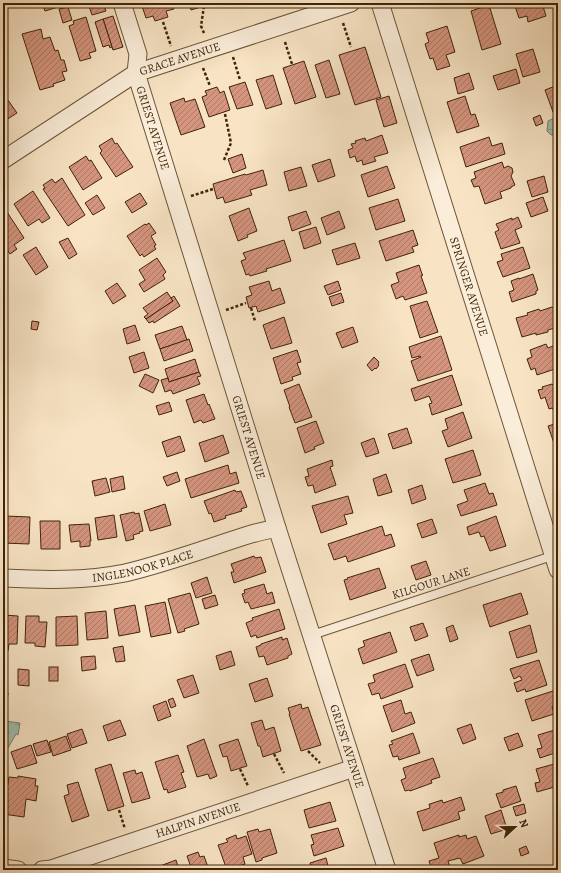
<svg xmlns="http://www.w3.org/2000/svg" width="561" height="873" font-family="Alegreya,serif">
  <defs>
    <pattern id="water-ripples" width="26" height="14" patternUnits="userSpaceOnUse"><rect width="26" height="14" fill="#9fbfae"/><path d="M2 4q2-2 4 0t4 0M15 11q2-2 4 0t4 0" fill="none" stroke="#839b8c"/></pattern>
    <pattern id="building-hatch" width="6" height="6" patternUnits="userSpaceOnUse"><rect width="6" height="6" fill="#d5957f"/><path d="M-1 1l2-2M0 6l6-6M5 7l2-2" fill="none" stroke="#ae7966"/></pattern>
  </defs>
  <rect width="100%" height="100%" fill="#f8e4c5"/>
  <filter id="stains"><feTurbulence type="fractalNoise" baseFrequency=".005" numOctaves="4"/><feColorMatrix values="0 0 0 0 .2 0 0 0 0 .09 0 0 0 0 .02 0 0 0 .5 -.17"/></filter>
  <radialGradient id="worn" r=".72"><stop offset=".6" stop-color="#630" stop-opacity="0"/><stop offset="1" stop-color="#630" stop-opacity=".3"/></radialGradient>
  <g fill="url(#water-ripples)" stroke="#79816b">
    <polygon points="556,117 558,118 558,134 551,135 547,131 548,121"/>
    <polygon points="5,721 20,723 18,735 16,734 8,748 3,746 3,725"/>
  </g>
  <g fill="url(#building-hatch)" stroke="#402407">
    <polygon points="42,3 57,3 58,7 45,11"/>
    <polygon points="88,3 103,3 106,11 92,15"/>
    <polygon points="141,3 172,3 174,9 166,11 168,17 155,21 153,16 146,18"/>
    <polygon points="189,3 209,3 210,4 191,10"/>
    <polygon points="514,3 542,3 546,16 528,22 527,16 519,18"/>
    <polygon points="489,5 501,44 482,50 471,11"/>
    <polygon points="68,7 72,20 63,23 59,9"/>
    <polygon points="113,16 123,47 113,50 103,19"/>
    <polygon points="86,17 96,51 89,53 91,58 80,61 69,26 74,24 73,21"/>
    <polygon points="103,19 112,47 110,48 109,45 103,47 95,22"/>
    <polygon points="447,26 455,52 446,55 450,66 437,70 433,58 430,59 425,44 429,42 426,33"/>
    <polygon points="41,29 43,39 50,37 55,51 58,50 61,60 64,60 67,71 62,72 65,80 53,84 54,86 40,90 22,34"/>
    <polygon points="365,47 381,97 355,105 339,55"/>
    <polygon points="533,49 540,72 523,77 516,54"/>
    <polygon points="329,60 340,94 326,98 315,65"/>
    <polygon points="304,61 316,97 295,104 283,68"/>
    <polygon points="516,69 520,83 498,90 493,76"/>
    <polygon points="469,73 474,89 458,94 454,78"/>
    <polygon points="273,75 282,104 266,109 256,80"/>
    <polygon points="245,82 253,105 237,109 229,87"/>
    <polygon points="558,85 558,111 553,112 545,90"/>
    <polygon points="217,87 220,93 224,91 230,110 209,117 202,97 207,95 205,91"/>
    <polygon points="3,93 17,113 3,122"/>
    <polygon points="389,96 397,123 384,127 376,100"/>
    <polygon points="465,96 471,115 475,114 479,126 457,133 447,102"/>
    <polygon points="184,98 185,102 195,99 205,127 181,135 170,103"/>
    <polygon points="540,115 543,123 536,126 533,118"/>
    <polygon points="382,135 388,153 374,157 376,161 363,165 362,160 357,162 355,156 350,158 348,150 353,148 351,144 356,143 355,141 365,138 366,141"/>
    <polygon points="489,137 492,146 502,143 505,154 466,167 460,147"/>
    <polygon points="112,138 115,144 117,143 133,167 116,177 100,153 102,151 99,146"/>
    <polygon points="242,154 246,168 233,173 228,159"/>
    <polygon points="86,156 89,161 91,160 102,178 83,190 69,167"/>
    <polygon points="330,159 335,176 318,182 312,165"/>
    <polygon points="502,162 504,168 508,166 512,168 513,172 511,176 515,185 511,187 511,188 500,192 502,198 485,204 479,186 474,187 471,180 476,178 474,172"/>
    <polygon points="387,166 395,188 368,197 361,175"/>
    <polygon points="301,167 307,186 289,191 284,172"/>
    <polygon points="263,170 267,185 250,190 252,195 225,203 223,197 217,199 213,184 245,174 246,175"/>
    <polygon points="544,176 548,192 532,197 527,181"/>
    <polygon points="62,178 85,215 68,226 43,189 45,188 43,185 52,179 55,183"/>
    <polygon points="33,191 50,218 42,223 39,219 28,226 14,204"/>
    <polygon points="140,193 147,204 132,213 125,202"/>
    <polygon points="97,195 105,208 93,215 85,203"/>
    <polygon points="543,197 548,211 531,217 526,203"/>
    <polygon points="398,199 405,221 376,230 369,208"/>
    <polygon points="249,208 257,231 247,235 248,237 238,241 229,216"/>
    <polygon points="5,209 24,238 14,245 17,249 10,254 3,243 3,210"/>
    <polygon points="306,211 311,224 292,231 288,217"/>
    <polygon points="339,211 345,228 327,235 321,218"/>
    <polygon points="518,217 522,227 515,230 520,243 501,249 495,232 499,230 496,224 512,218 512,220"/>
    <polygon points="149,223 156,233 151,236 156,245 154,246 156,249 144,257 142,254 140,256 127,236 145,224 146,225"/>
    <polygon points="316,227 321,243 304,249 299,232"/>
    <polygon points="413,230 418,245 412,247 414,252 386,261 379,241"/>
    <polygon points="68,238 77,254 69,259 59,242"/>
    <polygon points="284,240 291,261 266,269 267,271 250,276 249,274 246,275 241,261 246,259 243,253"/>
    <polygon points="355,243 360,258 337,265 332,250"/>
    <polygon points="36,247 48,267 36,275 23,255"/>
    <polygon points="523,247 530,268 503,277 497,262 503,260 501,254"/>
    <polygon points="157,258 166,272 163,275 165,279 144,292 139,284 145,280 139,270"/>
    <polygon points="419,265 422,274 423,275 421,276 427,293 405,300 403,296 396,299 391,285 399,282 396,273"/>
    <polygon points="533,274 538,290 536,291 536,294 512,302 509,292 514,290 511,281 519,278 519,279"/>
    <polygon points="269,281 272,291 280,288 285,303 258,312 256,306 249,308 246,297 252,295 249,287"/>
    <polygon points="338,281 341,290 328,295 324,286"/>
    <polygon points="117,283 126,296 113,304 105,291"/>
    <polygon points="167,292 173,301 146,319 144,317 148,314 143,308"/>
    <polygon points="341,293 344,302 332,306 329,297"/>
    <polygon points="174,296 180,306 154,323 153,321 149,323 146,319 173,301 171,298"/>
    <polygon points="427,301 438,332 420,338 410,306"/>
    <polygon points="552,307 553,308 558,307 558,327 548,330 548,332 536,335 536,333 522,337 516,318 528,315 527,313 539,309 540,311"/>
    <polygon points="284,317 292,343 271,349 263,325"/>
    <polygon points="32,321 39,322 37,330 31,329"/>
    <polygon points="135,325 140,340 127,344 123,329"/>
    <polygon points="182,326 187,340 160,349 155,335"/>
    <polygon points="353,327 358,342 342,348 336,333"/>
    <polygon points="441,336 452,370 418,381 411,361 421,357 420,356 412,358 409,347"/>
    <polygon points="189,339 193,351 164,361 160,349"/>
    <polygon points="546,344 548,348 558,344 558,368 537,375 535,368 531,370 527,359 532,357 530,350"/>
    <polygon points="297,350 301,362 297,363 301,374 292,377 293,380 281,384 273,358"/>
    <polygon points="144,352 149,368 134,373 129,357"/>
    <polygon points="374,357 379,362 378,364 379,365 376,369 375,368 372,371 367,365"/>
    <polygon points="195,359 199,372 169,382 165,369"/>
    <polygon points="199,372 201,376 197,377 200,384 173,394 171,390 165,392 161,380 168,378 169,382"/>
    <polygon points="145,374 159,380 153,393 139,386"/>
    <polygon points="452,375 462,405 432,415 429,404 432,403 429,396 415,401 411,389"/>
    <polygon points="558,382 558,407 552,409 552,408 549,409 545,397 541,399 538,390 543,389 542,387 552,384 553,385"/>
    <polygon points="299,384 312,417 295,423 289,407 290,407 284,390"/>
    <polygon points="204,394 208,405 209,404 215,419 203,423 201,420 194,423 186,400"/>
    <polygon points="169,402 172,411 159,415 156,406"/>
    <polygon points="463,412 472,438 448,447 442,431 448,429 445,419"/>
    <polygon points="316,421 324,443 314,447 315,449 305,453 297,428"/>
    <polygon points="558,423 558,445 555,446 548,426"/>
    <polygon points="407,428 412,443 393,449 388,434"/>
    <polygon points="223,435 229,453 205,462 199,443"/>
    <polygon points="180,436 185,451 167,457 162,442"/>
    <polygon points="374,438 379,453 366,457 361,443"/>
    <polygon points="473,450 481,475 453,483 445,459"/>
    <polygon points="332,460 333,466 330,467 336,485 315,493 313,485 308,486 305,477 309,476 307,469"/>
    <polygon points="228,465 230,474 236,472 239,483 191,498 185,479"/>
    <polygon points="177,472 180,481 167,486 163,477"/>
    <polygon points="386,474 392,492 378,496 373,479"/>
    <polygon points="123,476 125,489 112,492 110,479"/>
    <polygon points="106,478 110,492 95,496 92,481"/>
    <polygon points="485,483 489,494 493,493 497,505 461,516 457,505 468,501 464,490"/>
    <polygon points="422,485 426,499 412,504 408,490"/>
    <polygon points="235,490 236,492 241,491 247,507 241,509 242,511 225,516 226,518 214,522 211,513 209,514 204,501"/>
    <polygon points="348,496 353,513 344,515 347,524 321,533 312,506"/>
    <polygon points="165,504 171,525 150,531 144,511"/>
    <polygon points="134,512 135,514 139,513 143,531 139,532 140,533 133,535 134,539 126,541 120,515"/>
    <polygon points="114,515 117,537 98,540 95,518"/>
    <polygon points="5,516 30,517 29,544 3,543 3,525 5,525"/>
    <polygon points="496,516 506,546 490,551 484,536 481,537 479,532 469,535 467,527"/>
    <polygon points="432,519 437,533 422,538 417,524"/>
    <polygon points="40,521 60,521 60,549 41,549"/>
    <polygon points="89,524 91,541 90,541 90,546 80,547 80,541 71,542 69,525"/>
    <polygon points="382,526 385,536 391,534 395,546 348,562 346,556 334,560 328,544"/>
    <polygon points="254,556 255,558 261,557 266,572 234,583 231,572 234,572 231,564"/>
    <polygon points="426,561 431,575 416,580 411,566"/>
    <polygon points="379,568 386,588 350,600 344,580 348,579 347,578"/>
    <polygon points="207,577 212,593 196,598 191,583"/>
    <polygon points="264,584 267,594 272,592 275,603 251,609 248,602 245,603 242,594 245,593 244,590"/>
    <polygon points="190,593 199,624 184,629 185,631 178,633 168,599"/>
    <polygon points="521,593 528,614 490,627 483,605"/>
    <polygon points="215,595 218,605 205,609 202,599"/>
    <polygon points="165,602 171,633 151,637 145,606"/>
    <polygon points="135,605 140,632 119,636 114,609"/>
    <polygon points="279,609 285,629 257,638 256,635 251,637 246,623 253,620 252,618"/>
    <polygon points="106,611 108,638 87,640 85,613"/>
    <polygon points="3,615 18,616 17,644 9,644 8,651 3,651"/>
    <polygon points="26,616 39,616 39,622 47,622 45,647 35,646 35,643 25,643"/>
    <polygon points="77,616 78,645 56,646 56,617"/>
    <polygon points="423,623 428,636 415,641 410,627"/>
    <polygon points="453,625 458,639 450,642 446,628"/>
    <polygon points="530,625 537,652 517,658 509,632"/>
    <polygon points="390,632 397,652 363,664 358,649 365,646 363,641"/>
    <polygon points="282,637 282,640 287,638 292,654 288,656 288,658 267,665 264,656 259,657 256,647 261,645 261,644"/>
    <polygon points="123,646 125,661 116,662 113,648"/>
    <polygon points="231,651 235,665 220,670 216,656"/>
    <polygon points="429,654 434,670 417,676 411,660"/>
    <polygon points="95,656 96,669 82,671 81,657"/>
    <polygon points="539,660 547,685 526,692 525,689 517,692 514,683 522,680 520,676 514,679 510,669"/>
    <polygon points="405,664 413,687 381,699 379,693 372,695 368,684 375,682 373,675"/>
    <rect x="49" y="667" width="9" height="14"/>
    <polygon points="18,669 29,670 29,686 18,685"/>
    <polygon points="193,675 199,693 184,698 177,680"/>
    <polygon points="267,678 273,696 255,702 249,684"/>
    <polygon points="553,691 557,705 552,706 554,714 532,721 525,700"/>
    <polygon points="3,693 8,693 6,710 3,710"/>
    <polygon points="173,698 176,706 171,708 168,700"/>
    <polygon points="401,700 405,714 411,712 415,723 392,732 383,706"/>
    <polygon points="166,701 171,716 158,721 153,706"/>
    <polygon points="301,704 302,709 308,707 321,745 301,751 289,714 290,714 288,708"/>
    <polygon points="120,720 126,735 108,741 103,726"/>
    <polygon points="262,720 265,730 274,727 281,751 263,757 260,746 258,746 251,723"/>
    <polygon points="471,724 476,739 463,744 457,729"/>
    <polygon points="82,729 87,743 72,748 67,734"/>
    <polygon points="558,729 558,752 540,758 537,749 542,748 538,735"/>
    <polygon points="413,733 420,753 399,760 398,756 393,757 389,745 393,744 391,741"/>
    <polygon points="518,733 523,746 509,751 504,738"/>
    <polygon points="66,736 71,750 53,756 49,742"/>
    <polygon points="204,739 217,776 210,779 208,774 197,777 187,746"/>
    <polygon points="238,739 247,766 231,771 227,756 223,757 219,745"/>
    <polygon points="47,740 51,752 37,756 33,744"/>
    <polygon points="31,745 37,763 17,769 11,752"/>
    <polygon points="178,755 184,772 181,773 186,787 168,793 167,789 164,790 155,762"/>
    <polygon points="433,758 440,777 431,780 432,783 410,791 409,790 405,791 401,780 406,778 403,768"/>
    <polygon points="558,763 558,786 537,792 535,783 540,782 536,769"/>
    <polygon points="111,764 124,806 108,811 95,769"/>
    <polygon points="135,770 136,774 142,772 150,798 132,803 123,773"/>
    <polygon points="18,776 36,779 35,786 38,786 36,801 26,799 24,817 3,814 9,777 18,778"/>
    <polygon points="78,782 89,816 72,822 64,796 69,794 67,785"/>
    <polygon points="516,786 521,801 501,808 496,794 503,792 503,790"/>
    <polygon points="461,797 465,810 458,812 460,819 423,831 417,812 430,808 429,804 430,804 442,800 443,803"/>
    <polygon points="330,802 336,821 309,828 304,810"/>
    <polygon points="524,804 526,813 516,816 513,807"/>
    <polygon points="501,810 507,829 491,834 485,816"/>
    <polygon points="338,828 344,846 314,856 311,845 314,844 311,835"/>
    <polygon points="258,829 259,832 270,829 277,853 262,858 262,860 256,862 247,832"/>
    <polygon points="236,835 237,839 246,836 252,854 243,857 245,864 227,870 218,845 228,842 226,839"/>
    <polygon points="459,835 459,837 466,835 467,839 476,836 484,856 463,864 460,858 448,861 450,867 439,870 432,870 429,861 439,858 434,843"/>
    <polygon points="526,846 529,853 521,856 519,849"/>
    <polygon points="198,852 200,857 204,856 209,870 192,870 187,856"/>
    <polygon points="326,858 329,870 312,870 310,863"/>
    <polygon points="176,860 179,870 161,870 160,866"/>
  </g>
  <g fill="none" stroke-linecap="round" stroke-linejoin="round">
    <defs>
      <polyline id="lane" points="312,635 555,555"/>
      <g id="street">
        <path id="s1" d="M122 3 138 54 136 73 277 528 387 870"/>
        <path id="s2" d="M380 3 558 570"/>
        <path id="s3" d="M3 160 136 73 351 3"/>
        <path id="s4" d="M3 578C44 580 85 581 125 573 167 563 207 548 248 535 258 532 268 530 277 528"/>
        <polyline points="3,868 18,870"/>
        <path id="s5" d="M42 870 51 869 354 768"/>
      </g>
    </defs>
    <use href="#lane" stroke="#6e5436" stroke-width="10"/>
    <use href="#street" stroke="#6e5436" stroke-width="19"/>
    <g stroke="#402407" stroke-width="2.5" stroke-dasharray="3 2" stroke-linecap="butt">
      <polyline points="474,3 475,8"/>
      <polyline points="204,6 201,26 204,33"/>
      <polyline points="163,22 171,46"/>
      <polyline points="343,23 351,47"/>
      <polyline points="285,42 292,64"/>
      <polyline points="233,57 240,80"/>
      <polyline points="203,68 210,86"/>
      <polyline points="224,160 231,143 225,114"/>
      <polyline points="191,196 213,189"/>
      <polyline points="251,308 255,321"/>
      <polyline points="226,310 246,303"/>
      <polyline points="308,751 320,763"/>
      <polyline points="274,754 284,773"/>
      <polyline points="240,769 248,786"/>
      <polyline points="119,810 125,829"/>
    </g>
    <use href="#lane" stroke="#faedd9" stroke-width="8"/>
    <use href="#street" stroke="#faedd9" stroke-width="17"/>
  </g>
  <g text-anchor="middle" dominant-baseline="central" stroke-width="3" stroke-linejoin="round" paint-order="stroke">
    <g font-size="12" fill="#402407" stroke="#faedd9">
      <text stroke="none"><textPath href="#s3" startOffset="205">GRACE AVENUE</textPath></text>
      <text stroke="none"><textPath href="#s1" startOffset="130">GRIEST AVENUE</textPath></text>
      <text stroke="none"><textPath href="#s2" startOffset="297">SPRINGER AVENUE</textPath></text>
      <text stroke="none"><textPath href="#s1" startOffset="454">GRIEST AVENUE</textPath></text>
      <text stroke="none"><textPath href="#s4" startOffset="141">INGLENOOK PLACE</textPath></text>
      <text transform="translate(431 583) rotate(-18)">KILGOUR LANE</text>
      <text stroke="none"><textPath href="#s1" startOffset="778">GRIEST AVENUE</textPath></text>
      <text stroke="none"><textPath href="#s5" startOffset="164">HALPIN AVENUE</textPath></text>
    </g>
  </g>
  <rect width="561" height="873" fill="none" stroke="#f8e4c5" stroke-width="16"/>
  <rect x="4" y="4" width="553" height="865" fill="none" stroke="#402407" stroke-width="2"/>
  <rect x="8" y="8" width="545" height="857" fill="none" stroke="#402407"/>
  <g transform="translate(515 827) rotate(68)" stroke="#faedd9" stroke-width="3" paint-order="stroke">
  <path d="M0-3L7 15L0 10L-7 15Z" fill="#402407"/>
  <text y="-6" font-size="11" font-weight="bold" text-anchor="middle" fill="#402407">N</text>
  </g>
  <rect width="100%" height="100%" filter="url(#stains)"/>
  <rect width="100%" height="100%" fill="url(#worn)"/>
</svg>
